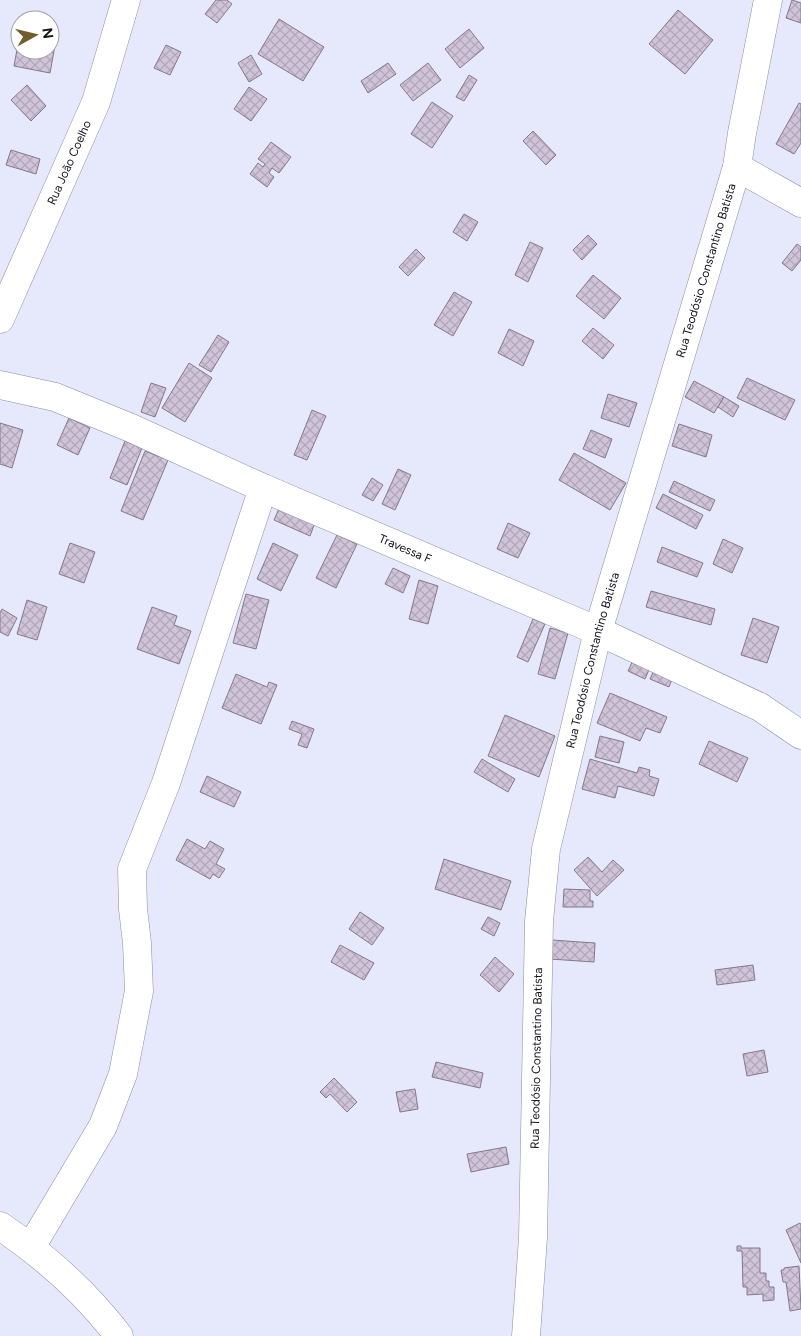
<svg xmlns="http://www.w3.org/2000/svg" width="801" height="1336" font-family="Figtree,sans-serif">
  <defs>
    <pattern id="building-cross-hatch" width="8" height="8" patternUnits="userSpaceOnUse" patternTransform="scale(1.25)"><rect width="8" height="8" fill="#d0c4d8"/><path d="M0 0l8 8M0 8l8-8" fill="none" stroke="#b2a7b9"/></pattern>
  </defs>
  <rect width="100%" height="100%" fill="#e5e9fb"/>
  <g fill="url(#building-cross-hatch)" stroke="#84788c">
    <polygon points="216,0 227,0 232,4 217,23 205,14"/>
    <polygon points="792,0 801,3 801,23 786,18"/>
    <polygon points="678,10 713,40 685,74 649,44"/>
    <polygon points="279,19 324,47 303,81 258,54"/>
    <polygon points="469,29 484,48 460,68 445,49"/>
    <polygon points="20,33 20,50 50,50 50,39 56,40 50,73 14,66"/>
    <polygon points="166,45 181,52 170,75 154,68"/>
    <polygon points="251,55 262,74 249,82 238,63"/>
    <polygon points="388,63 396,74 368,93 361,81"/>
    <polygon points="428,63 441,80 413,101 400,85"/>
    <polygon points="469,75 477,80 464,101 456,97"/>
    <polygon points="27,85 46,106 31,121 11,100"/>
    <polygon points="249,87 267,99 251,121 234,109"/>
    <polygon points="432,102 453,116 432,148 411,134"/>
    <polygon points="799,103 801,104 801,143 794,154 776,144"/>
    <polygon points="533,131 556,155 546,165 523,141"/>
    <polygon points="271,142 291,157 279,173 272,168 269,173 274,177 267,187 250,174 258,163 263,167 265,164 258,159"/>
    <polygon points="11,150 40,159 36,174 6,165"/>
    <polygon points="464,214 478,222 467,241 453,232"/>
    <polygon points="588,235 597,244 582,260 573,250"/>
    <polygon points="530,242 543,248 528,282 515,275"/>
    <polygon points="797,244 801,247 801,260 792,271 782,263"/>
    <polygon points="416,249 425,258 408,276 399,267"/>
    <polygon points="593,275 621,298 604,319 576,296"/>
    <polygon points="454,292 472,302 453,336 434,325"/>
    <polygon points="593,328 614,345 603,359 582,341"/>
    <polygon points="509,329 534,341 523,366 498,353"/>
    <polygon points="218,335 229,342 211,372 199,365"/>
    <polygon points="189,363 212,378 185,422 162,408"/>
    <polygon points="747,378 795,400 785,420 737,398"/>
    <polygon points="694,381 724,397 714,413 685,397"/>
    <polygon points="151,383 166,388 155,417 141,412"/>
    <polygon points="608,394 637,403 629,427 601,418"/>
    <polygon points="724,397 739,406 733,417 718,407"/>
    <polygon points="312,410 326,416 307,460 294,455"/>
    <polygon points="69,418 90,428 78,455 57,445"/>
    <polygon points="0,423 23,430 12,468 0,464"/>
    <polygon points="679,424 712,435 706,457 672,446"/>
    <polygon points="591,430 612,439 605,458 583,449"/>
    <polygon points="125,441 142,448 127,485 110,478"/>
    <polygon points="145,451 168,460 143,520 121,511"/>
    <polygon points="574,453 626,483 610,510 559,480"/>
    <polygon points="398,469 411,475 395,510 382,504"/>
    <polygon points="372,478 383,485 373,501 362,495"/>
    <polygon points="674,481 715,500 710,511 669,492"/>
    <polygon points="663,494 703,515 696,529 656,508"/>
    <polygon points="281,504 316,520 310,536 274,520"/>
    <polygon points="508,523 530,533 518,558 497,549"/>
    <polygon points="337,535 357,544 336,588 316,578"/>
    <polygon points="723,539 743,548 732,573 713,564"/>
    <polygon points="70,543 95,552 84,583 59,574"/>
    <polygon points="273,543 298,555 281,591 257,579"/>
    <polygon points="662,547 703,563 697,577 657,562"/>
    <polygon points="393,568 410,576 403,593 385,584"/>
    <polygon points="419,580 438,586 428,624 409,619"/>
    <polygon points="651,591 715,609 711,625 646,607"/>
    <polygon points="246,594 269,600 256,649 233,643"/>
    <polygon points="27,600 47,607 37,640 17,634"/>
    <polygon points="152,607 177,616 174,625 191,631 179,664 137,649"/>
    <polygon points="2,609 17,618 8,636 0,632 0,613"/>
    <polygon points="753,618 779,627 767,663 741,655"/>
    <polygon points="533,619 545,624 528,662 517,657"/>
    <polygon points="550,628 568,633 555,679 538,674"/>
    <polygon points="634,658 651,665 645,679 628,671"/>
    <polygon points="656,666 674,674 669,687 650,679"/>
    <polygon points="236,674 267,687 269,682 277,685 261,724 222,708"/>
    <polygon points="610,693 667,717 660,733 646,728 640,741 597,723"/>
    <polygon points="505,715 555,736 539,777 488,756"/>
    <polygon points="292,721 314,729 307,748 298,745 302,734 289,729"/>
    <polygon points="600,736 624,742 619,763 595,757"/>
    <polygon points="709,741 748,758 737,782 699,764"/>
    <polygon points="482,759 515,779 508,792 474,772"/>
    <polygon points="590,759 637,773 639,767 650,770 649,776 659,779 654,796 618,786 615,798 582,789"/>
    <polygon points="207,776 241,792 234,807 200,792"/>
    <polygon points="187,839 205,849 210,841 224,849 216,864 225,869 219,878 213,874 210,879 176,860"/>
    <polygon points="588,857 602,872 613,860 624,870 597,896 574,870"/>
    <polygon points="444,859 511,881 501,910 435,889"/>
    <polygon points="564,889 590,890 590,901 593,901 593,907 563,907"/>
    <polygon points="360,912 384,928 372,945 349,929"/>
    <polygon points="488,917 500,923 494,936 481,929"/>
    <polygon points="552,940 595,943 594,962 550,959"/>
    <polygon points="340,945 374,963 364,980 331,962"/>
    <polygon points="495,957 514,974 499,992 480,975"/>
    <polygon points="753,965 755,980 717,985 715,970"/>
    <polygon points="764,1050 768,1072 747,1076 743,1054"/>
    <polygon points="436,1062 483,1073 480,1088 432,1077"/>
    <polygon points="334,1078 357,1102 347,1112 330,1094 326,1098 320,1092"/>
    <polygon points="415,1089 418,1109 400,1112 396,1092"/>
    <polygon points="506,1147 509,1164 471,1172 467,1154"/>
    <polygon points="800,1223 801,1225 801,1263 786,1230"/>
    <polygon points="737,1246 741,1246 741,1248 760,1248 760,1273 766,1273 766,1281 769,1281 769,1287 774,1287 774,1300 763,1301 763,1294 747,1295 747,1287 743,1287 742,1251 737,1251"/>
    <polygon points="799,1266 801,1309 790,1311 786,1282 783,1282 781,1270 784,1270 784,1268"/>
  </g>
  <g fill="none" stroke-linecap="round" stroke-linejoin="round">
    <defs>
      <g id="minor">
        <polyline points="737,167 801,203"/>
        <path id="s1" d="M0 319 96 102 126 0"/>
        <path id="s2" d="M0 385 55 397 131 428 263 488 598 631 760 707 801 735"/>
        <path d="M0 1226C45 1256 86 1293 119 1336"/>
        <polyline points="31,1247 103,1126 123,1074 139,991 137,943 133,909 132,869 166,783 263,488"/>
        <path id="s3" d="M526 1336 533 1238 539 921 546 849 598 631 737 167 742 133 768 0"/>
      </g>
    </defs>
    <use href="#minor" stroke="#898da2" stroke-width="29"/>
    <use href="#minor" stroke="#fff" stroke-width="28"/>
  </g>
  <g text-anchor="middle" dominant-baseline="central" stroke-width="5" stroke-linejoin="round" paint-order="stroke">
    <g font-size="12" fill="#11121a" stroke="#fff">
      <text stroke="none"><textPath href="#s1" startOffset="171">Rua João Coelho</textPath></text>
      <text stroke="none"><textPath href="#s3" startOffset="1088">Rua Teodósio Constantino Batista</textPath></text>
      <text stroke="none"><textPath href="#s2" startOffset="438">Travessa F</textPath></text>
      <text stroke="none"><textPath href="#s3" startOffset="682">Rua Teodósio Constantino Batista</textPath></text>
      <text stroke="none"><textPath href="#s3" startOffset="278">Rua Teodósio Constantino Batista</textPath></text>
    </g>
  </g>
  <g transform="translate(35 35) rotate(82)"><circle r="24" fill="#ffffff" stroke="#a0a0a3"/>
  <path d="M0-4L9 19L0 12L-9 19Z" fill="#725e2d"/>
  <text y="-8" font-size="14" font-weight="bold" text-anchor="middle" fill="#11121a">N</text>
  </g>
</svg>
